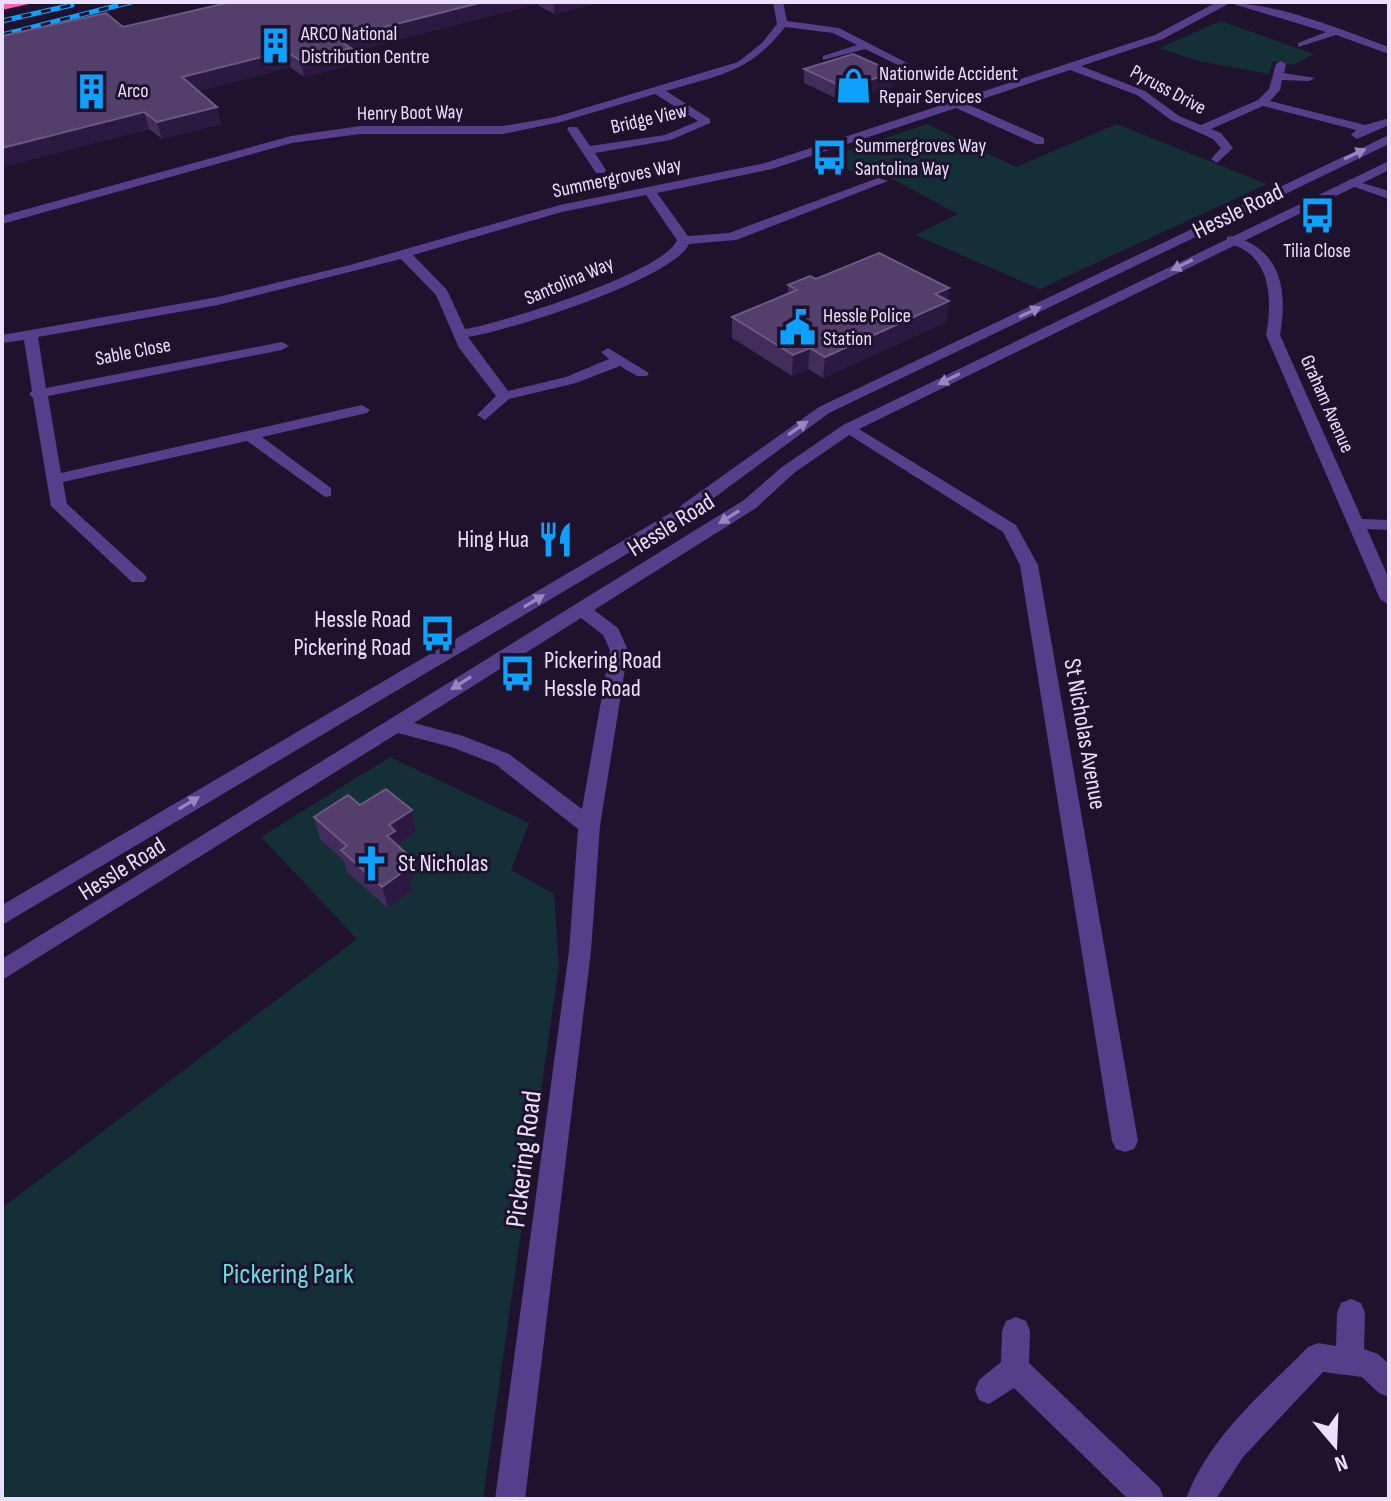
<svg xmlns="http://www.w3.org/2000/svg" width="1391" height="1501" font-family="'Sofia Sans Condensed',sans-serif">
  <rect width="100%" height="100%" fill="#1e122d"/>
  <g fill="#152f37">
    <polygon points="1221,21 1314,54 1293,65 1273,61 1269,74 1198,61 1159,48"/>
    <polygon points="927,124 1016,167 1117,124 1267,184 1040,289 915,235 958,214 881,173 863,177 825,158"/>
    <polygon points="390,757 529,823 511,870 554,894 559,965 483,1499 2,1499 2,1208 357,939 261,837"/>
  </g>
  <g fill="none" stroke-linecap="round" stroke-linejoin="round">
    <g fill="#573e8b" fill-rule="evenodd">
      <path d="M773 2H783L787 21 839 28 909 64 900 66 865 49 823 60V56L857 45 833 33 785 27C750 73 718 75 666 91L710 119V123L671 140 595 153 606 170 604 173H596L567 129 569 127H577L590 146 665 135 698 121 655 94 561 122 503 134H360L292 143 2 224V216L291 136 360 126H503L555 117 738 62 762 43 777 24Z"/>
      <path d="M1217 2C1277 2 1334 27 1389 47V54L1336 35 1298 47V43L1326 32 1230 3 1163 39 1081 66 1145 91 1179 116 1201 125 1258 100 1269 89 1276 64 1281 61 1286 64 1284 73 1315 78 1309 81 1282 80 1280 90 1270 101 1365 125 1389 118V125L1357 139 1351 135 1356 130 1263 106 1211 129 1221 133 1233 148 1217 163 1211 159 1221 148 1213 139 1171 120 1137 95 1070 70 967 104 1044 138V144H1036L956 108 772 169 657 193 688 236 729 233 878 178 888 181 736 240 689 244C673 279 509 331 468 337L508 391 566 377 609 359 601 352 608 348 649 373 647 376H637L620 366 576 383 509 399 485 420 477 415 496 396 459 348 436 295 401 259 218 305 38 337 46 388 282 342 289 346 282 350 48 396 61 473 362 405 370 410 367 413 262 437 331 488V496L325 497 247 441 63 482 67 504 144 574 147 578 144 582H132L51 506 33 398 29 394 32 391 24 340 2 343V335L218 297 350 265 560 205 765 163 1155 35ZM646 195 677 240C665 272 502 323 465 329L447 290 413 255 562 212Z"/>
      <polygon points="1349,179 1389,191 1389,199 1349,185"/>
      <path d="M1232 236C1281 249 1288 290 1280 335L1362 519 1389 520V530L1367 529 1389 579V605L1380 599 1266 335C1273 297 1271 254 1227 243V237Z"/>
      <polygon points="849,423 1016,525 1038,565 1138,1141 1134,1149 1125,1152 1116,1149 1112,1141 1020,565 1003,532 843,431 843,425"/>
      <path d="M1351 1299 1361 1303 1365 1313 1364 1349 1378 1354 1389 1364V1397L1379 1393 1362 1377 1323 1372 1243 1457 1216 1499H1186C1209 1437 1263 1393 1308 1347L1318 1343 1336 1346 1337 1313 1341 1303Z"/>
      <polygon points="1016,1317 1026,1321 1030,1331 1029,1363 1160,1488 1164,1499 1128,1499 1014,1388 989,1404 979,1400 975,1390 979,1380 1001,1362 1002,1331 1006,1321"/>
    </g>
    <g fill="#573e8b" fill-rule="evenodd">
      <polygon points="1389,135 1389,144 829,413 684,520 2,925 2,905 672,512 819,407"/>
      <path d="M1389 161V170L855 431 794 473 756 508 594 610 618 628 628 650 600 826 591 951 525 1499H495L569 951 578 829 495 764 451 747 398 733 2 980V959L744 500 782 467 843 425ZM581 618 603 635 610 650 582 809 509 754 463 736 414 723Z"/>
    </g>
    <polygon fill="#f661bc" fill-rule="evenodd" points="31,2 29,4 2,10 2,4"/>
    <defs>
      <g id="rail">
        <polyline points="2,21 72,5"/>
        <polyline points="2,35 131,2"/>
      </g>
    </defs>
    <use href="#rail" stroke="#0da0fc" stroke-width="5"/>
    <use href="#rail" stroke="#1e122d" stroke-width="3" stroke-dasharray="10" stroke-linecap="butt"/>
  </g>
  <g fill="#422c5a">
    <polygon points="231,2 602,2 554,14 536,4 352,52 354,64 304,77 290,67 198,91 221,124 162,139 149,129 2,167 2,36 123,27"/>
    <polygon points="804,69 893,86 844,102 804,83"/>
    <polygon points="816,279 947,300 949,301 946,322 823,378 808,369 792,376 732,338 732,317 788,294 788,285"/>
    <polygon points="360,805 412,810 416,832 398,845 399,847 408,855 413,877 411,879 413,890 388,908 347,872 344,861 320,839 314,817"/>
  </g>
  <g fill="#2c1941">
    <polygon points="483,2 536,2 536,4 352,52 354,64 304,77 301,61 337,39"/>
    <polygon points="554,2 602,2 554,14"/>
    <polygon points="286,51 290,67 186,94 182,77"/>
    <polygon points="894,72 893,86 844,102 845,88"/>
    <polygon points="217,107 221,124 162,139 157,122"/>
    <polygon points="144,112 149,129 2,167 2,148"/>
    <polygon points="949,288 947,302 949,301 946,322 823,378 825,357 935,294"/>
    <polygon points="810,348 808,369 792,376 793,355"/>
    <polygon points="412,810 416,832 398,845 400,853 387,836 389,825"/>
    <polygon points="408,855 413,877 411,879 413,890 388,908 382,887 400,861"/>
  </g>
  <g fill="#543f6c" stroke="#6c5883" stroke-width="2">
    <polygon points="231,2 483,2 337,39 351,48 301,61 286,51 182,77 217,107 157,122 144,112 2,148 2,36 106,13 123,27"/>
    <polygon points="853,54 894,72 845,88 804,69"/>
    <polygon points="879,253 949,288 935,294 949,301 825,357 810,348 793,355 732,317 797,290 788,285 810,276 816,279"/>
    <polygon points="386,789 412,810 389,825 395,831 387,836 408,855 400,861 408,868 382,887 341,850 347,846 314,817 348,795 360,805"/>
  </g>
  <defs><path id="oneway-solid" d="M-6-.8H1V-3.2L6.5 0L1 3.2V.8H-6Z" transform="scale(2)"/></defs>
  <g fill="#9a86bf">
    <use href="#oneway-solid" transform="translate(1355 154) rotate(-25)"/>
    <use href="#oneway-solid" transform="translate(1182 265) rotate(154)"/>
    <use href="#oneway-solid" transform="translate(1030 312) rotate(-25)"/>
    <use href="#oneway-solid" transform="translate(949 379) rotate(154)"/>
    <use href="#oneway-solid" transform="translate(798 428) rotate(-35)"/>
    <use href="#oneway-solid" transform="translate(729 517) rotate(148)"/>
    <use href="#oneway-solid" transform="translate(534 601) rotate(-31)"/>
    <use href="#oneway-solid" transform="translate(461 683) rotate(148)"/>
    <use href="#oneway-solid" transform="translate(189 803) rotate(-31)"/>
  </g>
  <defs>
    <symbol id="building-bare" viewBox="-9 -9 18 18"><path d="M-4-6H4V6H1V3H-1V6H-4ZM-2.5-4.3h1.7v1.8h-1.7ZM.8-4.3h1.7v1.8H.8ZM-2.5-1h1.7V.8h-1.7ZM.8-1h1.7V.8H.8Z" fill="#0da0fc" stroke="#1e122d" stroke-width="2.5" paint-order="stroke"/></symbol>
    <symbol id="shop-bare" viewBox="-9 -9 18 18"><path d="M-5-2.5h2.3a2.7 3.5 0 0 1 5.4 0H5L5.5 6h-11ZM-1.5-2.5h3a1.5 2.3 0 0 0-3 0Z" fill="#0da0fc" stroke="#1e122d" stroke-width="2.5" paint-order="stroke"/></symbol>
    <symbol id="bus-bare" viewBox="-9 -9 18 18"><path d="M-5-6H5V4H4V6H2V4H-2V6H-4V4H-5ZM-3.5-4V0h7V-4ZM-3.5 1.2v1.5H-2V1.2ZM2 1.2v1.5H3.5V1.2Z" fill="#0da0fc" stroke="#1e122d" stroke-width="2.5" paint-order="stroke"/></symbol>
    <symbol id="civic-bare" viewBox="-9 -9 18 18"><path d="M-.6-6.5H3V-4.5H.6V-3L4-1V1h2V6H-6V1h2V-1L-.6-3ZM-1.2 2.5V6h2.4V2.5Z" fill="#0da0fc" stroke="#1e122d" stroke-width="2.5" paint-order="stroke"/></symbol>
    <symbol id="restaurant-bare" viewBox="-9 -9 18 18"><path d="M-5-6h1v4h1v-4h1v4h1v-4h1v5L-1.5 .5V6h-2V.5L-5-1ZM5-6V6H3V1.5H1.5Q1.5-4 5-6Z" fill="#0da0fc" stroke="#1e122d" stroke-width="2.5" paint-order="stroke"/></symbol>
    <symbol id="church-bare" viewBox="-9 -9 18 18"><path d="M-1.2-6h2.4v3.5h3.3v2.4h-3.3V6h-2.4V-.1h-3.3v-2.4h3.3Z" fill="#0da0fc" stroke="#1e122d" stroke-width="2.5" paint-order="stroke"/></symbol>
  </defs>
  <g fill-rule="evenodd">
    <use href="#building-bare" x="250" y="20" width="51" height="51"/>
    <use href="#shop-bare" x="828" y="60" width="51" height="51"/>
    <use href="#building-bare" x="66" y="66" width="51" height="51"/>
    <use href="#bus-bare" x="804" y="132" width="51" height="51"/>
    <use href="#bus-bare" x="1292" y="190" width="51" height="51"/>
    <use href="#civic-bare" x="772" y="302" width="51" height="51"/>
    <use href="#restaurant-bare" x="530" y="514" width="51" height="51"/>
    <use href="#bus-bare" x="412" y="608" width="51" height="51"/>
    <use href="#bus-bare" x="492" y="648" width="51" height="51"/>
    <use href="#church-bare" x="346" y="838" width="51" height="51"/>
  </g>
  <g text-anchor="middle" dominant-baseline="central" stroke-width="6" stroke-linejoin="round" paint-order="stroke">
    <g font-size="20" fill="#ebdfff" stroke="#1e122d" text-anchor="start">
      <text x="301" y="34">ARCO National<tspan x="301" dy="23">Distribution Centre</tspan></text>
      <text x="879" y="74">Nationwide Accident<tspan x="879" dy="23">Repair Services</tspan></text>
      <text x="118" y="91">Arco</text>
      <text x="855" y="146">Summergroves Way<tspan x="855" dy="23">Santolina Way</tspan></text>
      <text x="1317" y="251" text-anchor="middle">Tilia Close</text>
      <text x="823" y="316">Hessle Police<tspan x="823" dy="23">Station</tspan></text>
    </g>
    <g font-size="20" fill="#ebdfff" stroke="#1e122d">
      <text transform="translate(1168 90) rotate(28)">Pyruss Drive</text>
      <text transform="translate(410 113) rotate(-1)">Henry Boot Way</text>
      <text transform="translate(649 119) rotate(-13)">Bridge View</text>
      <text transform="translate(617 178) rotate(-12)">Summergroves Way</text>
      <text transform="translate(569 281) rotate(-23)">Santolina Way</text>
      <text transform="translate(133 352) rotate(-11)">Sable Close</text>
      <text transform="translate(1327 404) rotate(66)">Graham Avenue</text>
    </g>
    <g font-size="24" fill="#ebdfff" stroke="#1e122d">
      <text transform="translate(1238 211) rotate(-26)">Hessle Road</text>
      <text transform="translate(671 525) rotate(-32)">Hessle Road</text>
      <text transform="translate(1085 734) rotate(80)">St Nicholas Avenue</text>
      <text transform="translate(122 869) rotate(-32)">Hessle Road</text>
    </g>
    <g font-size="24" fill="#ebdfff" stroke="#1e122d" text-anchor="end">
      <text x="529" y="539">Hing Hua</text>
      <text x="411" y="619">Hessle Road<tspan x="411" dy="28">Pickering Road</tspan></text>
      <text x="544" y="660" text-anchor="start">Pickering Road<tspan x="544" dy="28">Hessle Road</tspan></text>
      <text x="398" y="863" text-anchor="start">St Nicholas</text>
    </g>
    <g font-size="28" fill="#ebdfff" stroke="#1e122d">
      <text transform="translate(524 1159) rotate(-83)">Pickering Road</text>
    </g>
    <g font-size="28" fill="#69dce0" stroke="#1e122d">
      <text x="288" y="1274">Pickering Park</text>
    </g>
  </g>
  <rect width="1391" height="1501" fill="none" stroke="#ebdfff" stroke-width="8"/>
  <g transform="translate(1335 1445) rotate(161)" stroke="#1e122d" stroke-width="6" paint-order="stroke">
  <path d="M0-6L14 30L0 20L-14 30Z" fill="#ebdfff"/>
  <text y="-12" font-size="22" font-weight="bold" text-anchor="middle" fill="#ebdfff">N</text>
  </g>
</svg>
